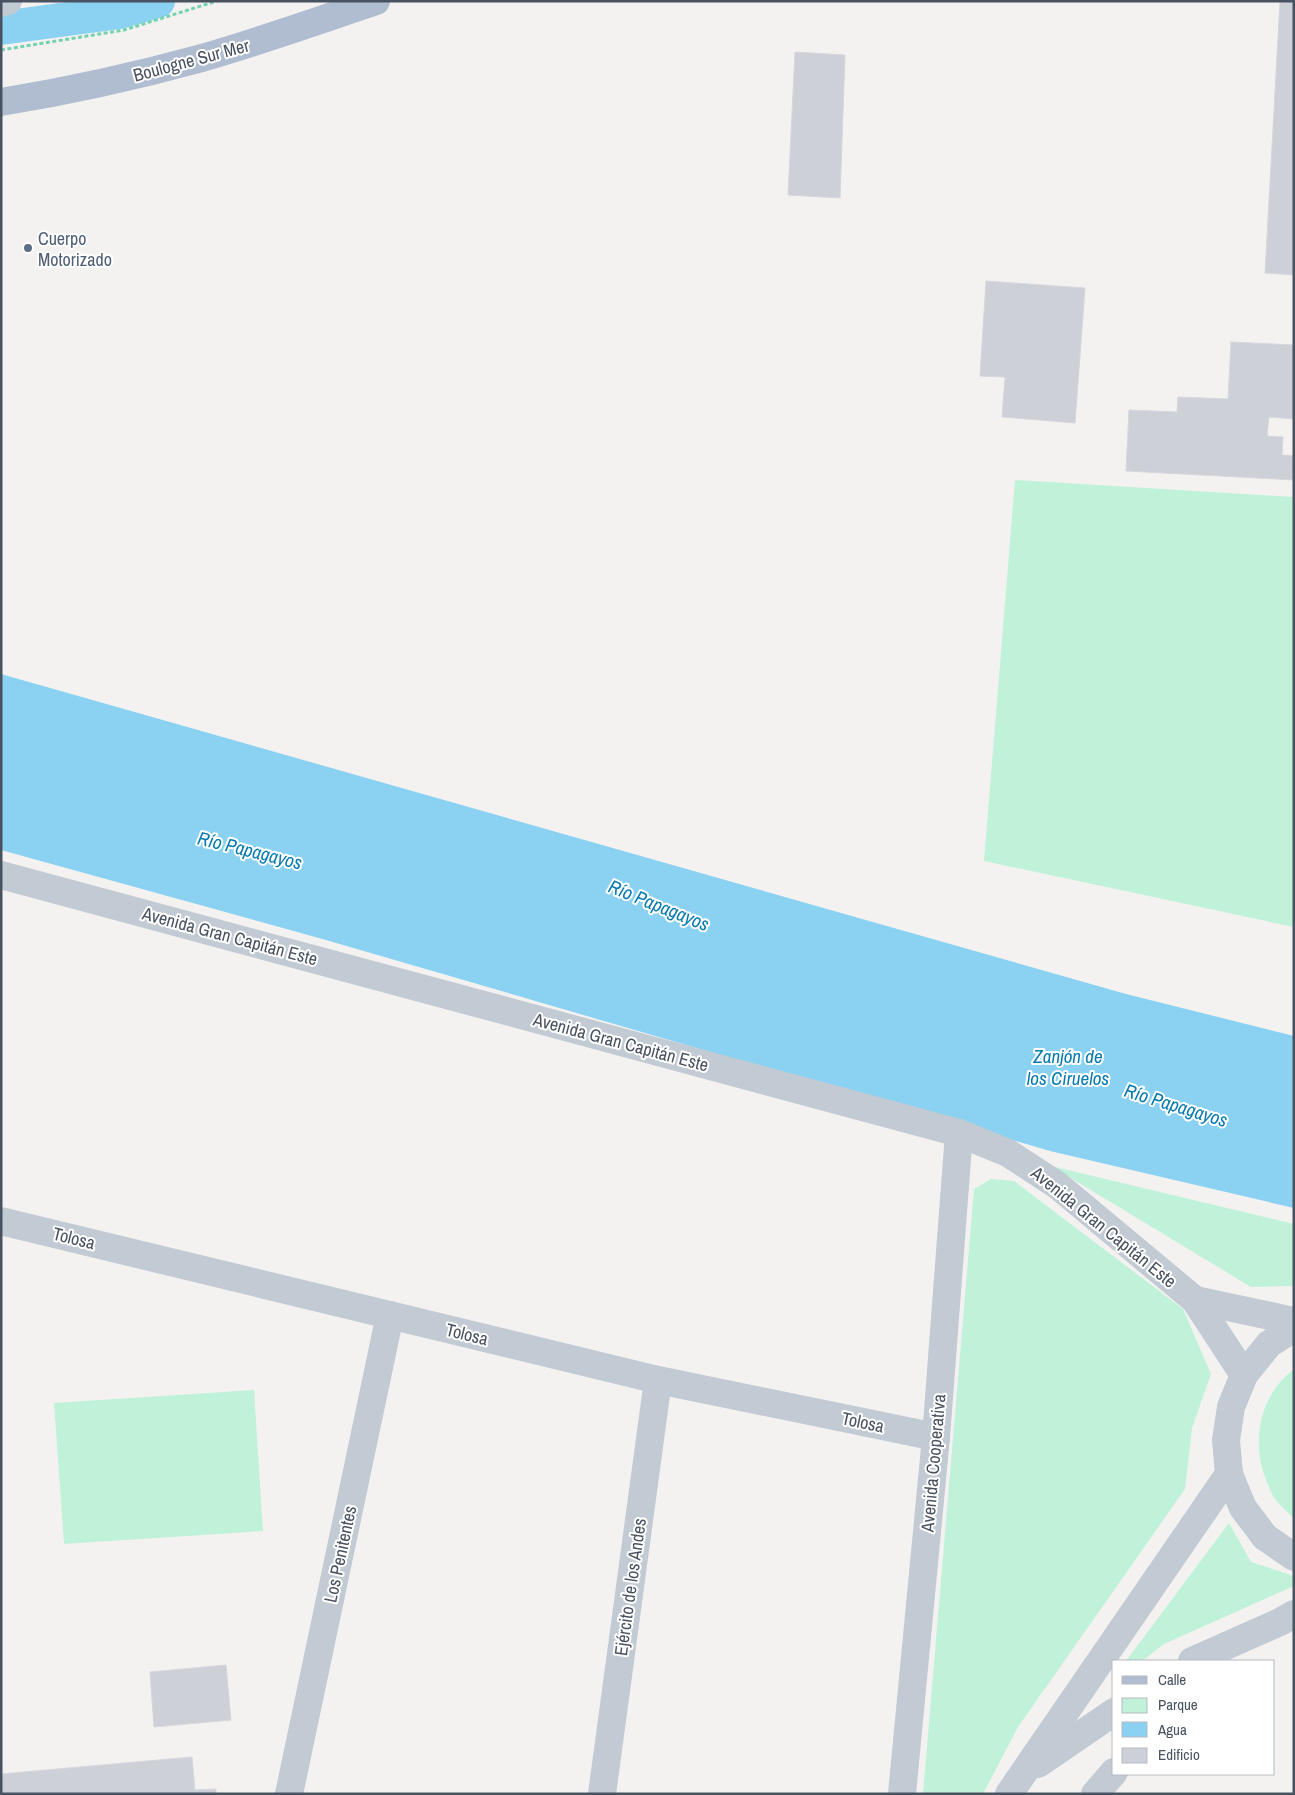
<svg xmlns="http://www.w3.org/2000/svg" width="1295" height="1795" font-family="'Archivo Narrow',sans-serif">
  <rect width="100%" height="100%" fill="#f4f2f1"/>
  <g fill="#bff2d8">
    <polygon points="1015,480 1294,497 1294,927 984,861"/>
    <polygon points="1051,1166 1294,1224 1294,1286 1251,1287"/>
    <polygon points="991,1179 1014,1181 1183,1309 1211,1374 1192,1428 1185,1489 1018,1727 983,1794 923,1794 974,1189"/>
    <path d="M1294 1369V1519C1288 1512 1280 1506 1275 1499 1272 1495 1270 1489 1268 1485 1250 1444 1258 1397 1294 1369Z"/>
    <polygon points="254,1390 263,1531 64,1544 54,1403"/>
    <polygon points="1229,1523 1251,1562 1294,1576 1294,1586 1164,1644 1142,1661 1126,1661"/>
  </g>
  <polygon fill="#8bd1f1" points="1,674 1126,994 1294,1036 1294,1208 1050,1151 326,940 1,850"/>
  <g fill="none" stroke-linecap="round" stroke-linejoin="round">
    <polyline stroke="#8bd1f1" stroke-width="34" points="1,28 120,12 158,1"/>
  </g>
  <g fill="#cdd0d7" stroke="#d5d7dd">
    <polygon points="1280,1 1294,1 1294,275 1265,273"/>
    <polygon points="795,52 845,55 840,198 788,195"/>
    <polygon points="986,281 1085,288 1075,423 1002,417 1005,377 980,376"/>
    <polygon points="1231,342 1294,345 1294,419 1269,417 1267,436 1283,437 1282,455 1294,456 1294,480 1126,471 1129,410 1177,412 1178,397 1228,399"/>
    <polygon points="226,1665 231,1720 154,1727 150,1672"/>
    <polygon points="192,1757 195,1790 216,1789 216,1794 1,1794 1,1774"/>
  </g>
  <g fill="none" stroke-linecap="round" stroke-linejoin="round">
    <polyline stroke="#75d2ae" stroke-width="3" stroke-dasharray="4 2.5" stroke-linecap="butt" points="1,50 124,30 217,1"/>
    <g stroke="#c2cad3" stroke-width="28">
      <polyline points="1,3 8,1"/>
      <polyline points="1,875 959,1133 1008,1153 1057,1185 1195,1300 1244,1375"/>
      <polyline points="1,1221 658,1380 936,1437"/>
      <polyline points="1195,1300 1294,1321"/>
      <polyline points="1294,1328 1269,1344 1244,1375 1231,1407 1226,1440 1229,1474 1243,1508 1265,1537 1294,1557"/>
      <polyline points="1192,1661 1280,1622 1294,1614"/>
      <polyline points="1038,1764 1114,1712"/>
      <polyline points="289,1794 390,1315"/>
      <polyline points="602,1794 658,1380"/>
      <polyline points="902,1794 936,1437 959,1133"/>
      <polyline points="1009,1794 1229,1474"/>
      <polyline points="1095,1794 1114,1772"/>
    </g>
    <path stroke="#b0bdd1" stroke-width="28" d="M1 102C69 91 136 76 202 58 261 41 318 21 376 1"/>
  </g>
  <circle fill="#5c6f8a" stroke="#fff" stroke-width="2" cx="28" cy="248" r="5"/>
  <g text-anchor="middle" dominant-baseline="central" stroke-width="4" stroke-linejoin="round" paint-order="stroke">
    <g font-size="18" fill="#485260" stroke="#fff">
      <text transform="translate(191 60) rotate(-15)">Boulogne Sur Mer</text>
      <text transform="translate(230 936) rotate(15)">Avenida Gran Capitán Este</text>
      <text transform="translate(621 1042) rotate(15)">Avenida Gran Capitán Este</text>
      <text transform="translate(1104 1227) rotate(39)">Avenida Gran Capitán Este</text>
      <text transform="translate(74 1238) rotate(14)">Tolosa</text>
      <text transform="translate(467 1334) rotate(14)">Tolosa</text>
      <text transform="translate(863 1422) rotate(12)">Tolosa</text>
      <text transform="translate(933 1463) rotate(-85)">Avenida Cooperativa</text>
      <text transform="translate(340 1554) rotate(-78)">Los Penitentes</text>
      <text transform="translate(630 1587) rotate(-82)">Ejército de los Andes</text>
    </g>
    <g font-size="18" fill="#4e5e75" stroke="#fff" text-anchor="start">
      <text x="38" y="238">Cuerpo<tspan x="38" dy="21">Motorizado</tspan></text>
    </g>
    <g font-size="19" font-style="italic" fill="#077aae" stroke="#fff">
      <text transform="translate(250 850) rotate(14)">Río Papagayos</text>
      <text transform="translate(659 905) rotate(22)">Río Papagayos</text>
      <text x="1068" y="1056">Zanjón de<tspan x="1068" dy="22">los Ciruelos</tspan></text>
      <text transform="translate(1176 1105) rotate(17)">Río Papagayos</text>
    </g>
  </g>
  <rect width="1295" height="1795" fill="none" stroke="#485260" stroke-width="5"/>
  <rect x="1112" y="1660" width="162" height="115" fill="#ffffff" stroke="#b6babf"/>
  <rect x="1122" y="1676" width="25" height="8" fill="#b0bdd1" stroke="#b6babf"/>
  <text x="1158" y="1685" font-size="15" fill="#485260">Calle</text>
  <rect x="1122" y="1698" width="25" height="15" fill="#bff2d8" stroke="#b6babf"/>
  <text x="1158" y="1710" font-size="15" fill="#485260">Parque</text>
  <rect x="1122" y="1722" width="25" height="15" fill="#8bd1f1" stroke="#b6babf"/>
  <text x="1158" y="1735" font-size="15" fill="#485260">Agua</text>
  <rect x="1122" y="1748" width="25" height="15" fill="#cdd0d7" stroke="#b6babf"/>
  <text x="1158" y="1760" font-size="15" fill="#485260">Edificio</text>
</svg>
